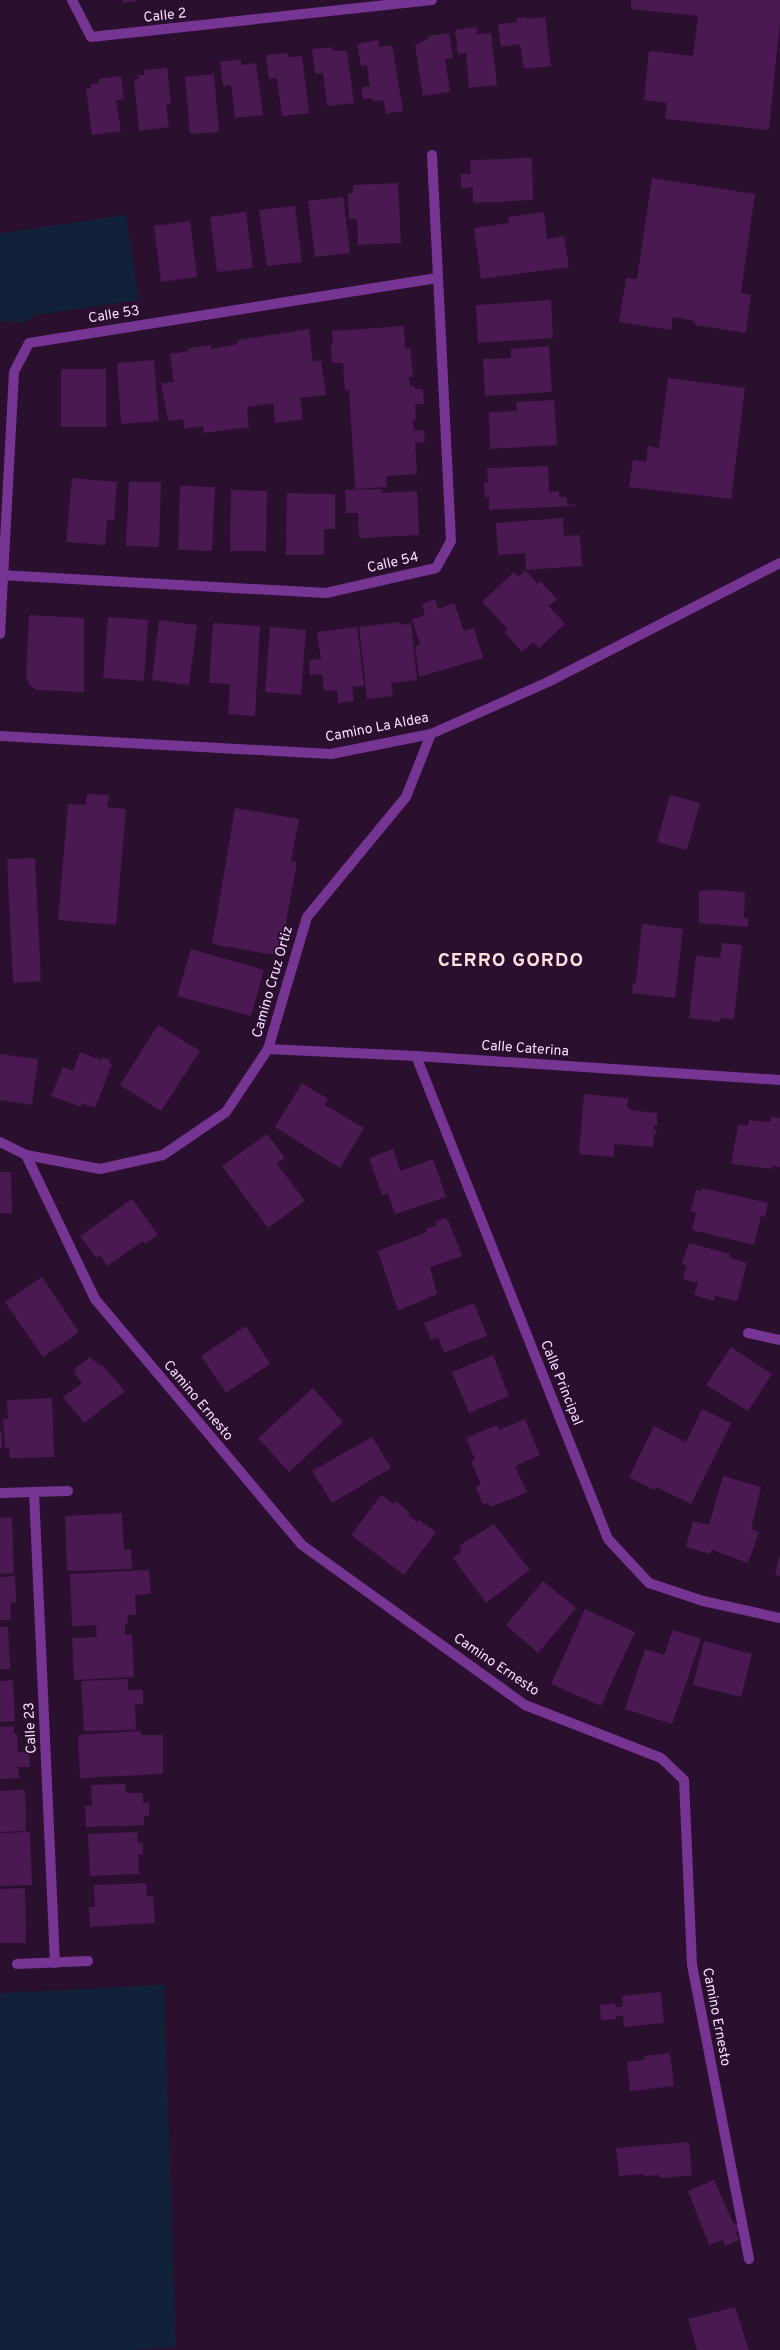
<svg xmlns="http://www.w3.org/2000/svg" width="780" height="2350" font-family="Overpass,sans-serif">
  <rect width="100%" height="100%" fill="#2a0f2f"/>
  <g fill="#11213a">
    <polygon points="126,215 139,300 35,315 24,323 0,321 0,233"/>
    <polygon points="164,1985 176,2347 131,2350 0,2350 0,1993"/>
  </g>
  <g fill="#4a1952">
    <polygon points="122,0 136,0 136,1 123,3"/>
    <polygon points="631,0 780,0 780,21 769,130 665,119 667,103 644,100 649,51 693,56 698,16 631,9"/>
    <polygon points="526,17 527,19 545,17 551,66 524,69 520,44 501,47 498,24 517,22 517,18"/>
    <polygon points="477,27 477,34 491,33 497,85 469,88 466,53 458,54 455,30"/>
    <polygon points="449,33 453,58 445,59 450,92 423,96 415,45 428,39 428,36"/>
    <polygon points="378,40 379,47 392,45 403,111 386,114 383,100 373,101 372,98 363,99 361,88 370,86 367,65 361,66 357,44"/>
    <polygon points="332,47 333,51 347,51 354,103 327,106 323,73 315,74 312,49"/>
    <polygon points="288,53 288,57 302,56 309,113 282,116 277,78 269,79 266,55"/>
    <polygon points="241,59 241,65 256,63 263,115 235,118 231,85 223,86 220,62"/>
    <polygon points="167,68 171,104 166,105 169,127 139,131 134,79 139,79 138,75 145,75 144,70"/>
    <polygon points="214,74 219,132 190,134 185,77"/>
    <polygon points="121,76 124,99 116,100 121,131 92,135 86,88 91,88 91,84 99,83 99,79"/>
    <polygon points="532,158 533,200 473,203 473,187 461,189 461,174 471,174 470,160"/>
    <polygon points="652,178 755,194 741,293 751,295 746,333 695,325 695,321 673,317 671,330 619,322 626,278 637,279"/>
    <polygon points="398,183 401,243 358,245 357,219 349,219 348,193 353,193 353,185"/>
    <polygon points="343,197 350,253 315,257 308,201"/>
    <polygon points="295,206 302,262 267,266 259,210"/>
    <polygon points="246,212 253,268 217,272 210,217"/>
    <polygon points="544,212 547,239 564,236 569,267 481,279 474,228 509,223 508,217"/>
    <polygon points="190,221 197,277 161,282 154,226"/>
    <polygon points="551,300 553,338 478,343 476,305"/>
    <polygon points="404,326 405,348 410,348 413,377 409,377 410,386 415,386 415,389 423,389 424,404 415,404 416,420 413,420 414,431 424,430 425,442 415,443 417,474 386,476 387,487 355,489 349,390 345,391 343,363 332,363 331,344 333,344 332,331"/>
    <polygon points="309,329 313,362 321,360 326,395 300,398 303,419 275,423 273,403 247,407 249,427 204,433 203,426 184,429 183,419 168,421 161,383 174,382 170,354 189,351 188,348 210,345 211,349 238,344 237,340"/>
    <polygon points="549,346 552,392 485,396 483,359 511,358 511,349"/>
    <polygon points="154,360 159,421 121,424 117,363"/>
    <rect x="61" y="369" width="45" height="58"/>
    <polygon points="668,378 745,388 731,499 629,487 633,460 646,462 648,446 659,448"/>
    <polygon points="554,400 557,445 490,449 489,412 517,411 516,402"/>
    <polygon points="548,466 549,492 559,491 559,496 567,498 567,505 575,504 575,506 489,510 489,497 485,497 484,483 488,483 487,468"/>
    <polygon points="72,478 117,482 114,521 107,520 105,545 66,542"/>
    <polygon points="129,482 161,482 159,547 126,546"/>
    <polygon points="180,486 215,487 212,551 178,550"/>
    <polygon points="382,489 382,493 417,491 419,535 359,538 358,513 346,513 345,490"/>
    <polygon points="231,490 267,491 266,551 230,551"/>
    <polygon points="287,493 335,494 335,529 324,529 324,555 286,555"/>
    <polygon points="563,518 564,536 580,535 582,566 526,570 525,553 498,555 496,523"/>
    <polygon points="525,570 538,584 540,581 557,599 549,606 565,624 539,648 533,642 522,652 504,632 508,629 482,602 514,572 519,577"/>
    <polygon points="435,599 438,609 454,603 464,631 474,628 483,658 419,677 415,647 420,645 412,619 425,615 422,604"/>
    <polygon points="29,615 84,618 84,692 37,690 30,686 26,677"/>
    <polygon points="108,617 148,620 144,681 103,678"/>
    <polygon points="159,620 197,625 189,685 152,680"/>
    <polygon points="400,622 400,625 411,623 417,680 391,683 393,696 367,699 359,627"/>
    <polygon points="213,623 260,626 255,716 228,714 230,684 209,683"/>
    <polygon points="270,627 306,630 301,695 265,692"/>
    <polygon points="357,627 364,686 352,687 354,701 338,703 337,690 324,691 322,674 310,675 309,660 321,659 317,632"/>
    <polygon points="87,794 109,795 107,807 126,809 116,925 58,920 68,804 86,805"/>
    <polygon points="670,795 700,803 687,850 657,842"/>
    <polygon points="235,808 299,819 291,861 297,862 280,956 212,944"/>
    <polygon points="35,858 41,981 13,983 7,859"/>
    <polygon points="715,890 745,892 744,918 748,919 748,927 699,923 699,891"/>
    <polygon points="642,924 683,929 675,998 632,993 633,983 636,983"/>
    <polygon points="722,943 742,945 734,1019 721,1018 720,1022 689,1018 696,956 720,958"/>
    <polygon points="191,949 264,970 251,1016 177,996"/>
    <polygon points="158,1025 200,1051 161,1111 120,1085"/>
    <polygon points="80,1052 101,1060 102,1057 110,1060 109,1063 112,1064 95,1108 82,1103 81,1107 51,1096 63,1067 73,1071"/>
    <polygon points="0,1054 38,1059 32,1105 0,1100"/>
    <polygon points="302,1083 328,1099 325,1105 364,1128 340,1168 275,1127"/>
    <polygon points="584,1094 628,1098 627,1108 630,1108 630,1110 657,1113 657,1126 654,1125 654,1129 657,1130 656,1134 654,1134 653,1147 614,1144 614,1157 579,1154"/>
    <polygon points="771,1117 780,1118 780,1167 773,1166 773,1169 731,1164 738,1125 748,1126 749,1120 770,1122"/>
    <polygon points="267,1134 285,1158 277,1164 305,1201 268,1228 222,1166"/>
    <polygon points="393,1149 400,1171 433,1159 446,1197 395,1214 388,1193 382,1195 369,1158"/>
    <polygon points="0,1172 11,1172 12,1213 0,1213"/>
    <polygon points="702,1188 768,1203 765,1217 761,1216 754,1245 692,1230 696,1212 691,1211 696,1190 701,1191"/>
    <polygon points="132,1199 158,1235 145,1244 143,1241 107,1266 100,1255 96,1258 80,1236"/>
    <polygon points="445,1218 446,1221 448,1220 462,1256 430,1267 437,1294 398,1311 378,1251 427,1232 426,1229 437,1225 435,1222"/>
    <polygon points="689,1243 730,1254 729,1258 747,1263 737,1301 715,1296 714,1301 694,1295 698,1283 683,1279 687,1266 682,1264"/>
    <polygon points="42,1277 79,1332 43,1357 5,1302"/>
    <polygon points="474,1303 487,1336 444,1353 438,1337 431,1340 424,1323"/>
    <polygon points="246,1326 270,1364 226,1393 201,1356"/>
    <polygon points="731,1347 772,1374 748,1411 706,1385"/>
    <polygon points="493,1355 509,1396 469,1413 452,1372"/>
    <polygon points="90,1357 100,1366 102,1365 125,1391 84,1423 63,1397 82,1383 74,1372 76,1371 74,1369"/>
    <polygon points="313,1388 343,1422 289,1472 258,1438"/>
    <polygon points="52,1398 54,1457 10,1458 9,1448 5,1448 3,1419 8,1419 7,1400"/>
    <polygon points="702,1409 731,1423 691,1504 656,1487 654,1490 629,1477 654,1426 686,1442"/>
    <polygon points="525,1419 540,1455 515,1466 527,1492 491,1507 488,1503 483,1505 476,1487 481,1485 471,1461 475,1460 466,1438 497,1425 499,1430"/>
    <rect x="0" y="1431" width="2" height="17"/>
    <polygon points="372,1437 391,1468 332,1503 312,1471"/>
    <polygon points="723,1476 761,1487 751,1529 759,1532 748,1563 712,1550 710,1554 686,1547 693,1521 709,1525"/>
    <polygon points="381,1495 393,1504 395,1501 410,1513 408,1515 417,1522 419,1520 436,1532 404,1575 351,1535"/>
    <polygon points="122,1513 124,1550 131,1549 132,1569 67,1571 65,1516"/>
    <polygon points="12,1517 14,1573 0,1574 0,1518"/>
    <polygon points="494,1524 530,1570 486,1603 453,1558 462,1551 459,1546"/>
    <polygon points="779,1557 780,1557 780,1576 775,1575"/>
    <polygon points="149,1570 151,1594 135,1595 136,1615 127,1615 128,1624 125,1624 125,1635 132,1635 134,1677 74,1680 72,1638 97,1637 96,1625 72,1626 70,1574"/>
    <polygon points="15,1576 16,1602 10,1603 11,1620 0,1620 0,1577"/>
    <polygon points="543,1581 576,1608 538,1653 506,1625"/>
    <polygon points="585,1609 635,1632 601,1706 551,1684"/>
    <polygon points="0,1627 8,1627 10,1669 0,1669"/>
    <polygon points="673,1630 701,1639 672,1724 625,1709 645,1649 664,1655"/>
    <polygon points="704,1641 752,1654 741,1697 693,1685"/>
    <polygon points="128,1679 128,1690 143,1690 143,1704 135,1705 136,1730 84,1731 81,1681"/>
    <polygon points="13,1680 15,1721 0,1722 0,1681"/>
    <polygon points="14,1726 14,1734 17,1734 18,1752 29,1751 30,1767 18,1767 19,1778 0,1779 0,1727"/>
    <polygon points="140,1731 142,1735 163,1735 163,1774 80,1778 78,1735"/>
    <polygon points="125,1784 126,1793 143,1793 143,1803 149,1803 149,1816 144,1816 144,1825 86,1827 85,1806 92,1806 91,1785"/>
    <polygon points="25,1790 26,1831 0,1832 0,1791"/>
    <polygon points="30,1832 32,1885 0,1886 0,1833"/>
    <polygon points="137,1832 138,1843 143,1843 143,1854 138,1854 139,1874 90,1876 88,1834"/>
    <polygon points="146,1883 147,1896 153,1896 155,1923 90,1927 89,1907 95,1907 94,1885"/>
    <polygon points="25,1888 26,1943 0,1943 0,1889"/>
    <polygon points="661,1992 664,2023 624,2027 623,2016 616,2016 616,2019 601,2020 600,2005 615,2003 615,2007 623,2007 622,1996"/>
    <polygon points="670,2053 674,2086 630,2091 627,2062 645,2060 644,2056"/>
    <polygon points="689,2142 692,2175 664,2178 660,2177 659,2175 645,2176 644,2174 619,2176 616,2148"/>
    <polygon points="714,2180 734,2225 738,2224 740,2231 736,2232 739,2240 725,2246 723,2240 709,2245 688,2191"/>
    <polygon points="735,2307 749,2350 697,2350 688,2319"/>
  </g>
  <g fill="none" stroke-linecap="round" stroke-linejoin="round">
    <g stroke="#763593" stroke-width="10">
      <polyline points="72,0 91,37 432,0"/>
      <polyline points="0,575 326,593 436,568 451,541 432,155"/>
      <polyline points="0,634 14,372 29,343 437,278"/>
      <polyline points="268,1049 416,1056 780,1080"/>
      <polyline points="416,1056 608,1539 649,1583 703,1601 780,1618"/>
      <polyline points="0,1142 26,1155 100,1169 163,1155 226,1112 268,1049 307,917 406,797 431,734"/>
      <polyline points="26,1155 95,1299 302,1545 525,1705 661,1758 684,1780 692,1965 749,2259"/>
      <polyline points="748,1333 780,1340"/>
      <polyline points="34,1492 55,1963"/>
      <polyline points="0,1493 68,1491"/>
      <polyline points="17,1964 88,1961"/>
    </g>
    <polyline stroke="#763593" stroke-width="10" points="0,736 331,754 431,734 548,682 780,563"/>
  </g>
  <g text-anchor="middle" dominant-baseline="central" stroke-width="4" stroke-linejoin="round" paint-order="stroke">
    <g font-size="14" fill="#f7ddff" stroke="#2a0f2f">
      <text transform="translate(165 16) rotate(-6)">Calle 2</text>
      <text transform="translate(114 315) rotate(-9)">Calle 53</text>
      <text transform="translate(393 563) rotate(-13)">Calle 54</text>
      <text transform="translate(377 728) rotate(-11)">Camino La Aldea</text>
      <text transform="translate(273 982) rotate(-74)">Camino Cruz Ortiz</text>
      <text transform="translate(525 1049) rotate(4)">Calle Caterina</text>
      <text transform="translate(561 1383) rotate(68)">Calle Principal</text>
      <text transform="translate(198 1401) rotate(50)">Camino Ernesto</text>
      <text transform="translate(496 1665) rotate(34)">Camino Ernesto</text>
      <text transform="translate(31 1728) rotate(-93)">Calle 23</text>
      <text transform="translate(716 2017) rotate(79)">Camino Ernesto</text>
    </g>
    <g font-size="19" font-weight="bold" letter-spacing="1" fill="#ffe0df" stroke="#2a0f2f">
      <text x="511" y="961">CERRO GORDO</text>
    </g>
  </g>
</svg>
